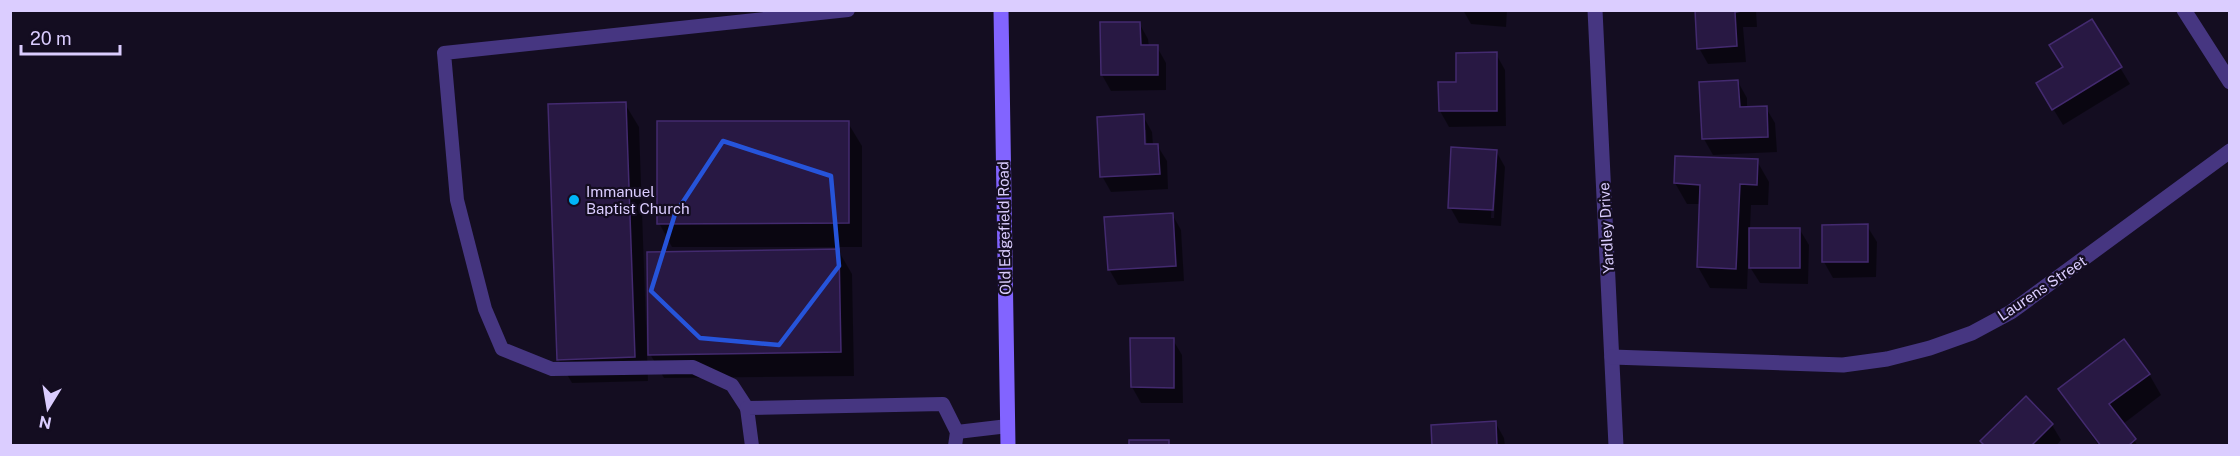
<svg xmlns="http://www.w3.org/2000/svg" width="2240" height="456" font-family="'Public Sans',sans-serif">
  <rect width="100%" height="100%" fill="#140d21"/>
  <g fill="#0007" fill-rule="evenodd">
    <polygon points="1463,10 1507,10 1506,27 1471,24"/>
    <polygon points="1696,10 1756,10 1757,27 1743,27 1746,62 1708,64 1699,48"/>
    <polygon points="2092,21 2130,84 2063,125 2038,84 2064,68"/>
    <polygon points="1139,23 1148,39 1149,47 1157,47 1166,63 1166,90 1111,91 1102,75"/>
    <polygon points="1496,54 1505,70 1506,126 1449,127 1440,111 1458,84"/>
    <polygon points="1738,82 1747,98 1747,109 1766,108 1775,123 1777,152 1713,155 1704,139 1701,84"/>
    <polygon points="625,104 639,127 648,381 572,383 558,359"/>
    <path d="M1143 116 1152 132 1153 145H1157L1167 161 1168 189 1111 192 1102 176ZM1143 130H1146L1147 151H1144Z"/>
    <polygon points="848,123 862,146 862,247 672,247 659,223"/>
    <path d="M1496 151 1505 167 1501 226 1459 223 1450 207ZM1494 165H1497L1494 218H1491Z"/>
    <polygon points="1757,161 1769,182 1768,205 1751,205 1750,229 1800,230 1809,245 1808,284 1760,283 1748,264 1747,289 1710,288 1698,267 1701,204 1687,204 1675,183"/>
    <polygon points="1172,214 1181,230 1184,281 1118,285 1109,269"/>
    <polygon points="1867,226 1877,242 1876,277 1833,278 1824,262"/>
    <polygon points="838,250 852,274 854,376 664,378 650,354"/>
    <polygon points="1132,340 1173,340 1182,355 1183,403 1141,403 1132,387"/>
    <polygon points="2149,374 2161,395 2123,424 2138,446 2099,446 2060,390"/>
    <polygon points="1495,422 1504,438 1505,446 1434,446"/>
    <polygon points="2052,425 2061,440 2056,446 1984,446 1982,441"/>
  </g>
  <g fill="#281843" stroke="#432a6f" stroke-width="1.5">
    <polygon points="1695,10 1749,10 1735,12 1737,46 1697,49"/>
    <polygon points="2092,19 2122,67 2052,110 2036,83 2063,67 2049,45"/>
    <polygon points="1100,22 1140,22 1141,45 1158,45 1158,75 1101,75"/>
    <polygon points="1497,52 1497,111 1439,111 1438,82 1456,82 1456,53"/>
    <polygon points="1738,80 1740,107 1767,106 1768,137 1702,139 1699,82"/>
    <polygon points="626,102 635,357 557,360 548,104"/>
    <polygon points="1144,114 1145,144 1158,144 1160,174 1100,177 1097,117"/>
    <polygon points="657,121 849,121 849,223 657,224"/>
    <polygon points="1451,147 1497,150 1493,210 1448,208"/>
    <polygon points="1675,156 1758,159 1757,185 1740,184 1736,269 1697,267 1700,185 1674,183"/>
    <polygon points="1173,213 1176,266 1108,270 1104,217"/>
    <polygon points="1868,224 1868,262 1822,262 1822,225"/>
    <rect x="1749" y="228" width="51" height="40"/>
    <polygon points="839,249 841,352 648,355 647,252"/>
    <polygon points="1130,338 1174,338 1174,388 1131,387"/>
    <polygon points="2124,339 2150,374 2109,404 2136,439 2128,446 2101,446 2058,389"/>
    <polygon points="2026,396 2053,424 2031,446 1985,446 1980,441"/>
    <polygon points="1496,421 1497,446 1432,446 1431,425"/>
    <rect x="1129" y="440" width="40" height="6"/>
  </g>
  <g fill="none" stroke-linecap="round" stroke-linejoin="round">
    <g stroke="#463681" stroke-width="14">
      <polyline points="747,408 732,385 693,367 552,369 502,349 485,309 457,200 444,53 848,10"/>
      <polyline points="957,432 1008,426"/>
      <polyline points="752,446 747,408 943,404 957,432 955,446"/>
    </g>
    <g stroke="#463681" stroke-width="15">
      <polyline points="1595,10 1616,446"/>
      <polyline points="2184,10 2230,82"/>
      <polyline points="1612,357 1843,365 1887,359 1930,348 1972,333 2011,312 2230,151"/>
    </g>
    <polyline stroke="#8264ff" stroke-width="15" points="1001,10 1008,446"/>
  </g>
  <path fill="none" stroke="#2654da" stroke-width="4.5" stroke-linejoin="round" d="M723 141 831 176 839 266 779 345 700 338 651 291 675 214Z"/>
  <circle fill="#00b5f8" stroke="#140d21" stroke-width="2" cx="574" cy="200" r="6"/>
  <g text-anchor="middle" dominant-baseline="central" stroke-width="4.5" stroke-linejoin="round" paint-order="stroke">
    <g font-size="15" fill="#dbcdff" stroke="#140d21" text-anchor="start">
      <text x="586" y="191">Immanuel<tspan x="586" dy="17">Baptist Church</tspan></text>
    </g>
    <g font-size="15" fill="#dbcdff" stroke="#140d21">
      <text transform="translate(1004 228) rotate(-91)">Old Edgefield Road</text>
      <text transform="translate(1606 228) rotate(-93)">Yardley Drive</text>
      <text transform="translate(2042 288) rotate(-34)">Laurens Street</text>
    </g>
  </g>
  <rect width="2240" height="456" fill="none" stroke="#dbcdff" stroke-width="24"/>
  <g transform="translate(48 408) rotate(191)" stroke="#140d21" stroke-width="4.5" paint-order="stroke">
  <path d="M0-4.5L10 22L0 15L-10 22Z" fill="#dbcdff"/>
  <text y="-9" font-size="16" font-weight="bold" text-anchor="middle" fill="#dbcdff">N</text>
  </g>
  <path d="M21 45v9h99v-9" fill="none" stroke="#dbcdff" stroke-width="3"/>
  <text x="30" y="45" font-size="18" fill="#dbcdff" stroke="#140d21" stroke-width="4.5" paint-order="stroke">20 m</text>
</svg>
